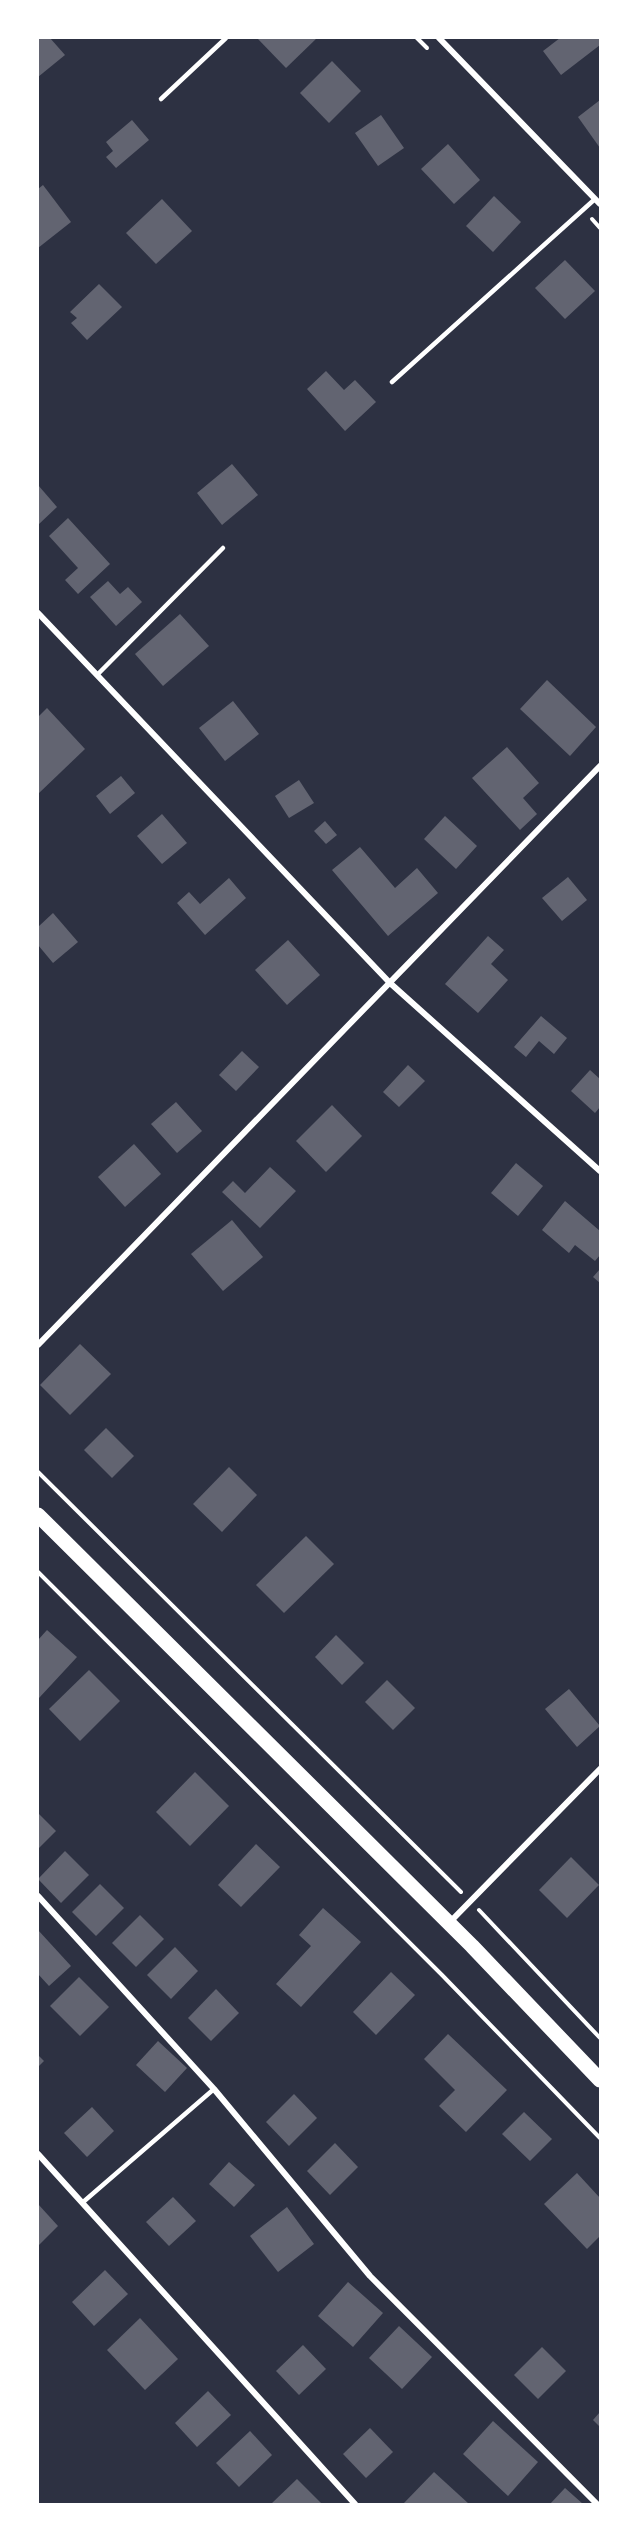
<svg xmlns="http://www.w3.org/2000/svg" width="638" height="2542" font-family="Overpass,sans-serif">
  <rect width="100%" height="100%" fill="#2d3142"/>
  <g fill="#626471">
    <polygon points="38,38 50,38 65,55 38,77"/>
    <polygon points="257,38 317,38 286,68"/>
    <polygon points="560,38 600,38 600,45 561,75 543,51"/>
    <polygon points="332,61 361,91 329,123 300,93"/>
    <polygon points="600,100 600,148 578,117"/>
    <polygon points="381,115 404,148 378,166 355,133"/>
    <polygon points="132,120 149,140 116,168 106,157 113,151 106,142"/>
    <polygon points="448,144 480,180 454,204 421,169"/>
    <polygon points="43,185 71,222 38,248 38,189"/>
    <polygon points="494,196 521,222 493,252 466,226"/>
    <polygon points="162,199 192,231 156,264 126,233"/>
    <polygon points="565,260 595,291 565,319 535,288"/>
    <polygon points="99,284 122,307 87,340 71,323 77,318 70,312"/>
    <polygon points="326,371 344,390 355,380 376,402 345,431 307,389"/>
    <polygon points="232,464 258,495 222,525 197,493"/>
    <polygon points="38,485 57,507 38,525"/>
    <polygon points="68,518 110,564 78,594 65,580 78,568 49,536"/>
    <polygon points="108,581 120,594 128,587 142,602 116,626 90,597"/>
    <polygon points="180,614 209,646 163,686 135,654"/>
    <polygon points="547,680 596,727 570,756 520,709"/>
    <polygon points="233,701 259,734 225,761 199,728"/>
    <polygon points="47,708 85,749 38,794 38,717"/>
    <polygon points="507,747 539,783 523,798 537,814 520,830 472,778"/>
    <polygon points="121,776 135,793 110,814 96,796"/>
    <polygon points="299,780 314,803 289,818 275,796"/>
    <polygon points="162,814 187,843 162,864 137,836"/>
    <polygon points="445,816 477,846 456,869 424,839"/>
    <polygon points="325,821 337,835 326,844 314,831"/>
    <polygon points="360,847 395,888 417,868 438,893 388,936 332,870"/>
    <polygon points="568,877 587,900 562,921 542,898"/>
    <polygon points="229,878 246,898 205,935 177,903 189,892 200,904"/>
    <polygon points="53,913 78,942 53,963 38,945 38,927"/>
    <polygon points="488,936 504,950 491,964 508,980 478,1013 445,984"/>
    <polygon points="288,940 320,975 287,1005 255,970"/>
    <polygon points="541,1016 567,1038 554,1054 539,1041 526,1057 514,1047"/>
    <polygon points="242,1051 259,1067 236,1091 219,1075"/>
    <polygon points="408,1065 425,1081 399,1107 383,1092"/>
    <polygon points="590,1070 600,1079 600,1107 595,1113 571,1091"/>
    <polygon points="176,1102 202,1131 177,1153 151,1124"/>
    <polygon points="332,1105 362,1136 326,1172 296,1141"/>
    <polygon points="134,1144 161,1174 125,1207 98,1177"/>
    <polygon points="516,1163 543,1186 518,1216 491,1193"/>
    <polygon points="270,1167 296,1191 260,1228 222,1192 233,1181 245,1193"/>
    <polygon points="565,1201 600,1231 600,1255 595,1261 575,1245 569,1253 542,1230"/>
    <polygon points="232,1220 263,1257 223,1291 191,1254"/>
    <polygon points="600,1269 600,1283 593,1277"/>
    <polygon points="80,1344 111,1374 70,1415 40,1385"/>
    <polygon points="106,1428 134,1456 112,1478 84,1450"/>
    <polygon points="229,1467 257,1495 222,1532 193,1504"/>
    <polygon points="306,1536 334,1564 284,1613 256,1585"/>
    <polygon points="47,1630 77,1657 39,1698 38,1640"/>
    <polygon points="336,1635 364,1663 342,1685 315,1657"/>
    <polygon points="89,1670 120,1701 80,1741 49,1709"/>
    <polygon points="387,1680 415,1708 393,1730 365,1702"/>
    <polygon points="569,1689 600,1726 577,1747 545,1709"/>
    <polygon points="195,1772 229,1806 190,1846 156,1812"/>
    <polygon points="38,1813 56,1831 38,1849"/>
    <polygon points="256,1844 280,1867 241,1907 218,1885"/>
    <polygon points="65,1851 89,1875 61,1903 38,1879"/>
    <polygon points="571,1857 599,1885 567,1918 539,1890"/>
    <polygon points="100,1884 124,1908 96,1936 72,1912"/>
    <polygon points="323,1908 361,1942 301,2007 276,1984 311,1946 299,1935"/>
    <polygon points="140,1915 164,1939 136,1967 112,1943"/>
    <polygon points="38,1930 71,1966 49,1986 38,1974"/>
    <polygon points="175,1947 198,1971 171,1999 147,1975"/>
    <polygon points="391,1972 415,1995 376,2035 353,2012"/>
    <polygon points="79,1977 109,2007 80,2036 50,2006"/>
    <polygon points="216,1989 239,2013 211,2041 188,2018"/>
    <polygon points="448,2034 507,2090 466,2132 439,2106 455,2090 424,2059"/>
    <polygon points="158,2041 187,2068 165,2092 136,2065"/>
    <polygon points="38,2055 44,2061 38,2067"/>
    <polygon points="294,2094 317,2118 289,2146 266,2122"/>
    <polygon points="92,2107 114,2131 87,2157 64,2133"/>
    <polygon points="524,2112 552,2139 530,2161 502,2134"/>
    <polygon points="335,2143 358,2167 330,2195 307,2171"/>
    <polygon points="229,2162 255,2185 234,2207 209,2184"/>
    <polygon points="577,2173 600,2198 600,2236 587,2249 544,2204"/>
    <polygon points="173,2197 196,2221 169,2246 146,2222"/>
    <polygon points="38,2204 58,2226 38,2246"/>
    <polygon points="287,2207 314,2244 278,2272 250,2236"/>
    <polygon points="105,2270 128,2294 94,2326 72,2302"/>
    <polygon points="348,2282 383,2313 353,2347 318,2316"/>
    <polygon points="140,2318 178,2359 145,2390 107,2350"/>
    <polygon points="399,2326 432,2357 402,2389 369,2358"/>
    <polygon points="303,2345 326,2369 299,2395 276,2371"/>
    <polygon points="542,2347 566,2371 538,2399 514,2375"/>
    <polygon points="208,2391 231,2415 197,2447 175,2423"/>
    <polygon points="600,2412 600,2427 593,2420"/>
    <polygon points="493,2421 538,2462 508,2496 463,2454"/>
    <polygon points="370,2428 393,2452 366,2478 343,2454"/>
    <polygon points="250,2431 272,2455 239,2487 216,2463"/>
    <polygon points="434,2472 469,2504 403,2504"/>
    <polygon points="297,2479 322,2504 271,2504"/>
    <polygon points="565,2488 583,2504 550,2504"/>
  </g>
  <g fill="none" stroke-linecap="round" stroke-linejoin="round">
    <g stroke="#fff" stroke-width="4">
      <polyline points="417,38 427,48"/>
      <polyline points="592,219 600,228"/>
      <polyline points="38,1472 461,1892"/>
      <polyline points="38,1572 442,1975 600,2138"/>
      <polyline points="479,1910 600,2038"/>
    </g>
    <g stroke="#fff" stroke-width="4.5">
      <polyline points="161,99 226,38"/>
      <polyline points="392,382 595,199"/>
      <polyline points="98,674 223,548"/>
      <polyline points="82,2203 214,2089"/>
    </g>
    <g stroke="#fff" stroke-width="6">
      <polyline points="439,38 600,204"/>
      <polyline points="38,613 390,983 600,1171"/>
      <polyline points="38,1345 600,766"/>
      <polyline points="38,1896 214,2089 370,2276 597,2504"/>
      <polyline points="449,1923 600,1769"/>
      <polyline points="38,2154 355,2504"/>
    </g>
    <polyline stroke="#fff" stroke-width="15" points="38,1515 472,1946 600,2080"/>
  </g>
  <rect width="638" height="2542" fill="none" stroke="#ffffff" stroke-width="78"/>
</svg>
